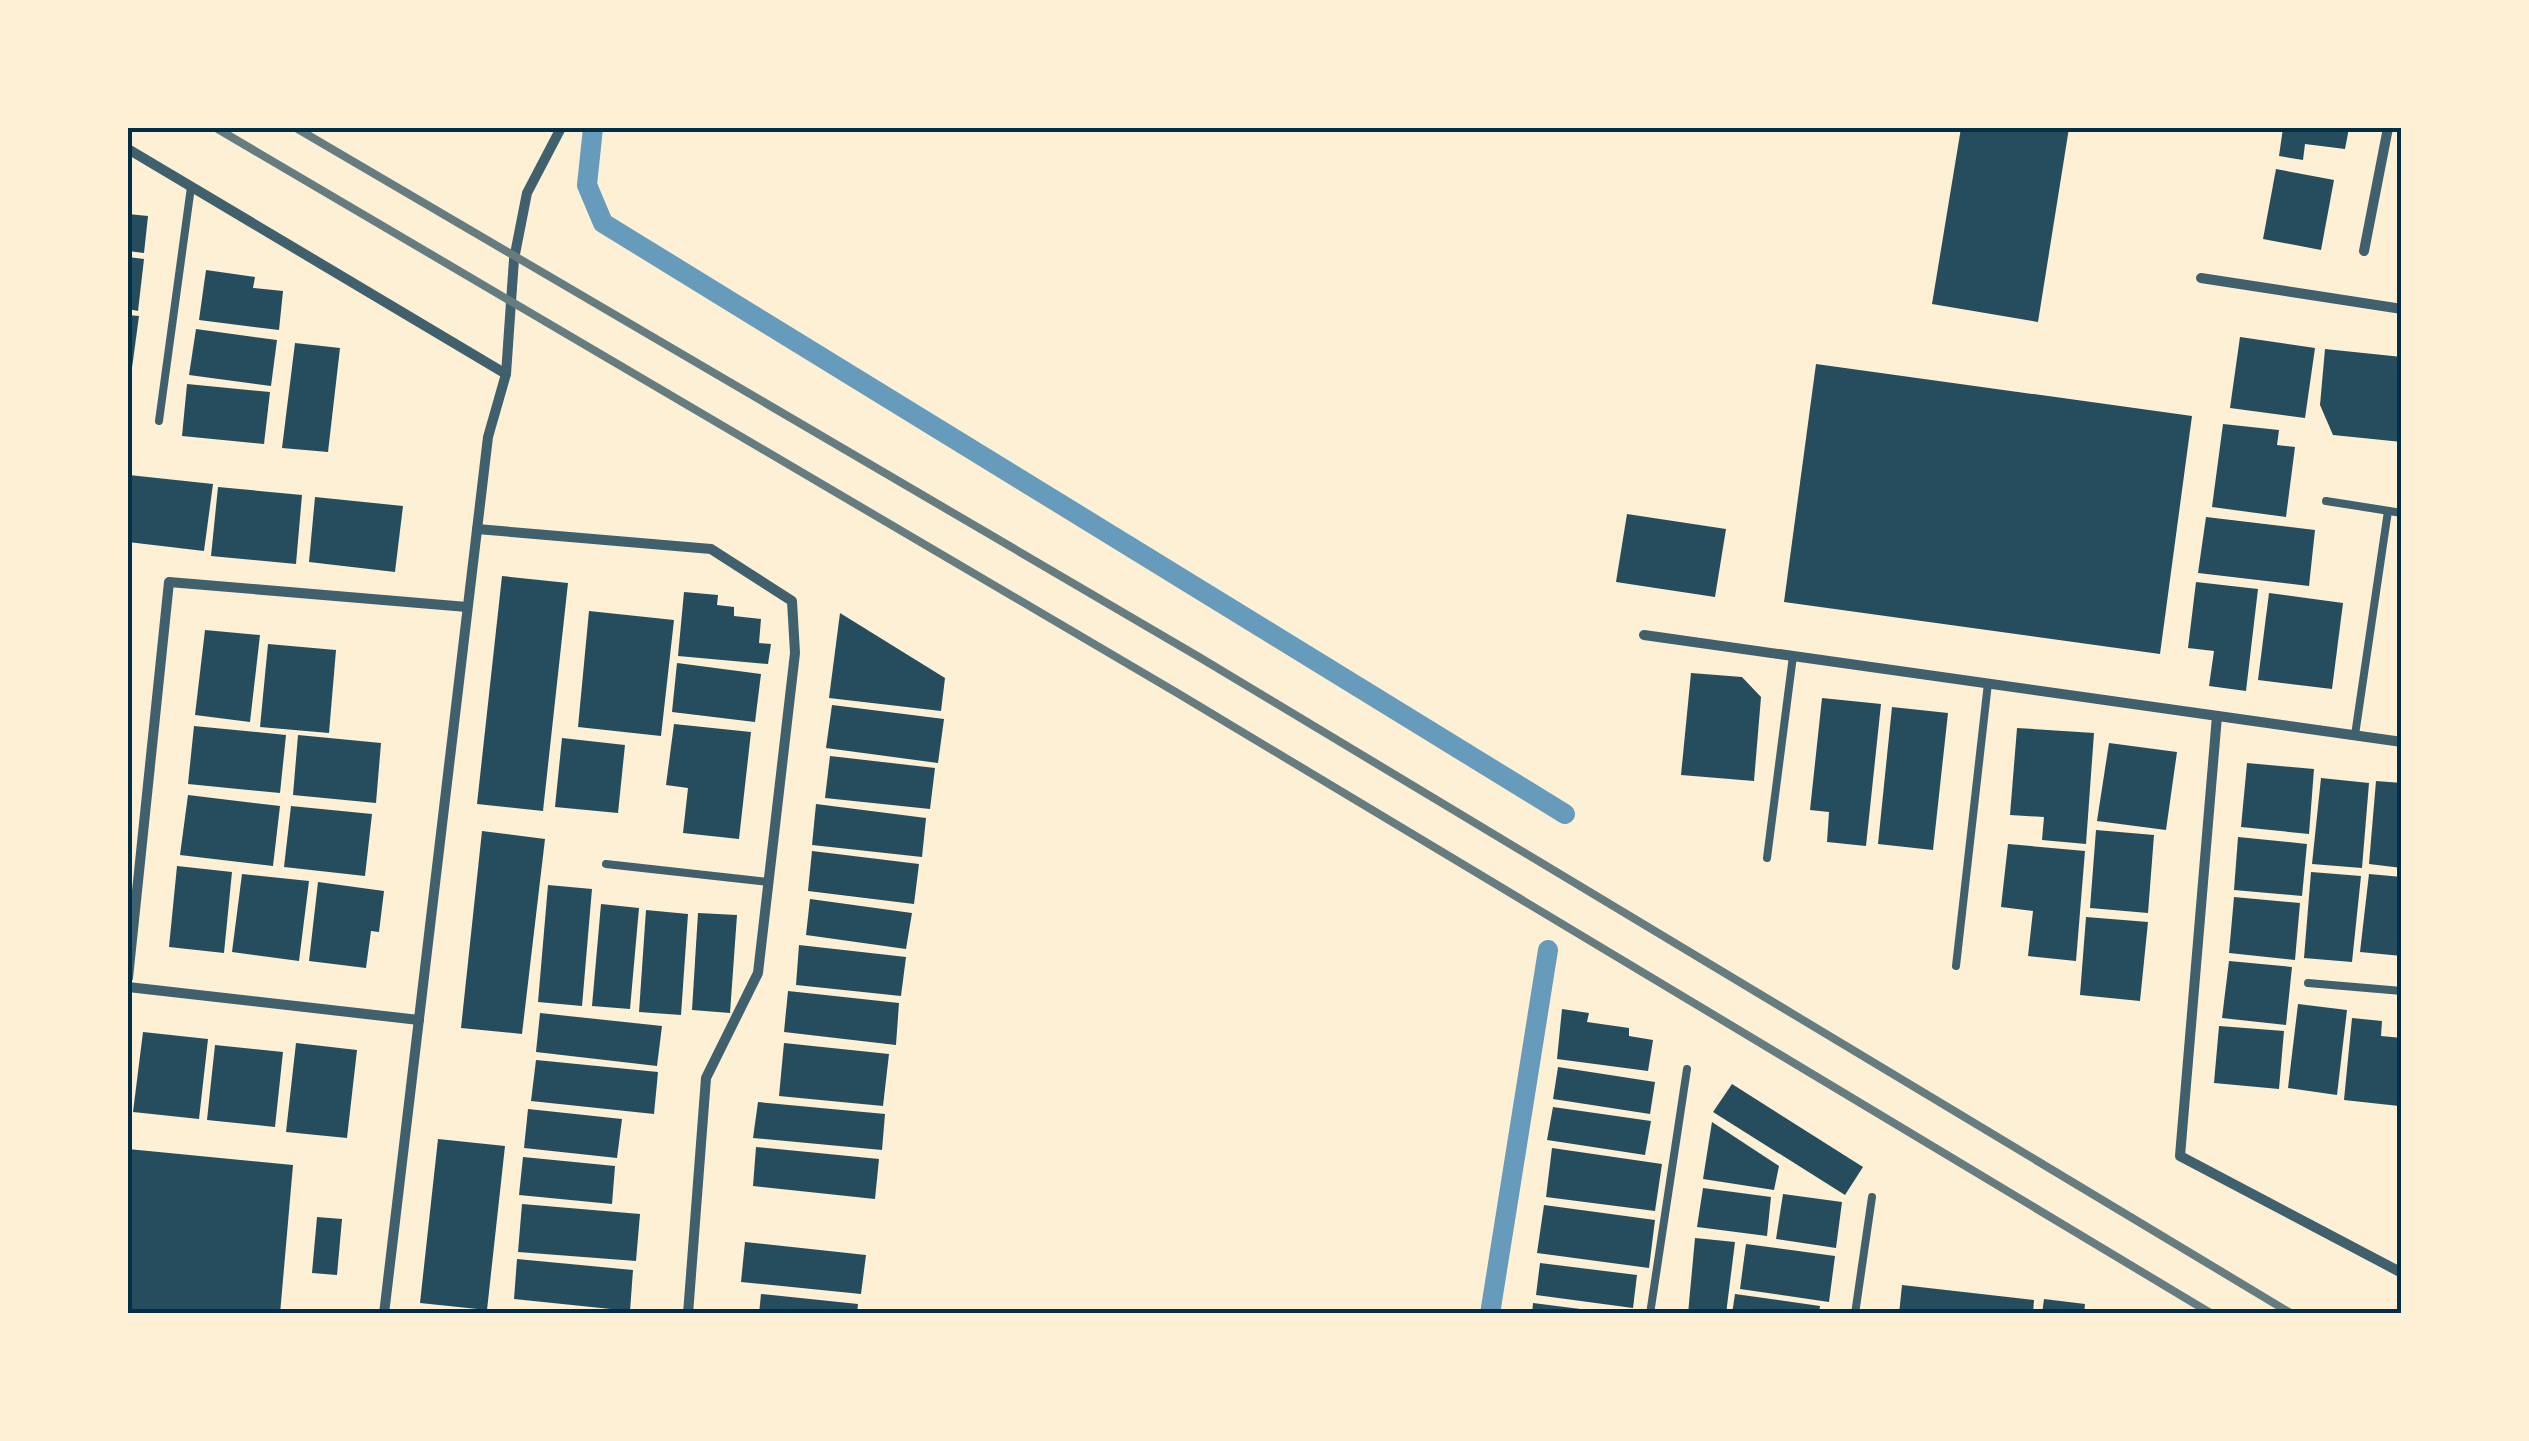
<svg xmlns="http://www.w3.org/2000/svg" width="2529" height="1441" font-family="Rubik,sans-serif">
  <rect width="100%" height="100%" fill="#fdf0d5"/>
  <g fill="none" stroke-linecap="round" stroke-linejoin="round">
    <g stroke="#669bbc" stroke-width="20">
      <polyline points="593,128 587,185 603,223 1565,814"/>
      <polyline points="1490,1314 1548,950"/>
    </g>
  </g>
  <g fill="#264d5e">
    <polygon points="1961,128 2069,128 2038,322 1932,304"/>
    <polygon points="2283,128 2349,128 2345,149 2305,144 2303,160 2279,156"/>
    <polygon points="2276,169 2334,180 2321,250 2263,239"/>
    <polygon points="128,214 148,216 144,253 128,251"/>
    <polygon points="128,257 144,259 138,311 128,309"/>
    <polygon points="206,270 255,277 253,288 283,291 279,330 199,320"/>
    <polygon points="128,315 139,316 132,368 128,367"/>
    <polygon points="196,329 277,340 271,386 189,375"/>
    <polygon points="2240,337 2315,348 2305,418 2230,408"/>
    <polygon points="295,343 340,348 328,452 282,448"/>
    <polygon points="2325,349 2402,357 2402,442 2333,435 2320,405"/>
    <polygon points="1816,364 2192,416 2160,654 1784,602"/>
    <polygon points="187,384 270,392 264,444 182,436"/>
    <polygon points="2223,424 2279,430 2277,445 2295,447 2286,517 2212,507"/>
    <polygon points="129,475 213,484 204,551 128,542"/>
    <polygon points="218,487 302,495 296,564 211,556"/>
    <polygon points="315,497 403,506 395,572 309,562"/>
    <polygon points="1627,514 1726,529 1715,597 1616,582"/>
    <polygon points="2206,517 2315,530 2309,586 2198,573"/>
    <polygon points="502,576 568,583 543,811 477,804"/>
    <polygon points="2196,582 2258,589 2246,691 2209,686 2214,651 2188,648"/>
    <polygon points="684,592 718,595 717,605 734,607 734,616 761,619 759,643 771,644 768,664 678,656"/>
    <polygon points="2269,593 2343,603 2332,689 2258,680"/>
    <polygon points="589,611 674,620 661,736 578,727"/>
    <polygon points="840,613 945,678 941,711 829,698"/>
    <polygon points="205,630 260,635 250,722 195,715"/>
    <polygon points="268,644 336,650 329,733 260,727"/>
    <polygon points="677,663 761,674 755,722 672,712"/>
    <polygon points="1691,673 1742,677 1761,697 1754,781 1681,775"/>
    <polygon points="1822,698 1881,704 1866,846 1827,842 1829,812 1810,810"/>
    <polygon points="832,705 944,719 938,763 826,748"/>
    <polygon points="1892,707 1948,713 1933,850 1878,844"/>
    <polygon points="674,724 751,732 739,839 683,833 688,788 666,785"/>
    <polygon points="194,726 286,735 280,793 188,784"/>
    <polygon points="2017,728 2094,733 2086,844 2042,840 2044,817 2010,815"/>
    <polygon points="298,735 381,743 376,803 293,795"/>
    <polygon points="562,738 625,745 618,813 555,807"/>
    <polygon points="2109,743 2177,752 2166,830 2097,821"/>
    <polygon points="830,756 935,768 930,809 825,798"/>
    <polygon points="2247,763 2314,769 2309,834 2241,827"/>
    <polygon points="2321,778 2369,783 2362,868 2312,864"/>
    <polygon points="2376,781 2402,783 2402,868 2369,864"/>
    <polygon points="188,795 280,806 273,866 180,855"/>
    <polygon points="816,804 926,818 922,857 812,845"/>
    <polygon points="291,806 372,814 365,876 284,867"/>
    <polygon points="2096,830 2154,835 2148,913 2090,908"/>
    <polygon points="482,831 545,839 522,1034 461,1028"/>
    <polygon points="2238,837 2307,844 2302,896 2234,890"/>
    <polygon points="2008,844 2085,851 2076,961 2028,956 2033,911 2001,907"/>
    <polygon points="812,851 919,864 914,904 808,891"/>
    <polygon points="177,866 232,872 224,953 169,947"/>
    <polygon points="2311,872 2361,876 2352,962 2304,958"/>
    <polygon points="242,874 309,881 299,961 232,952"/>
    <polygon points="2369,874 2402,877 2402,956 2360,952"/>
    <polygon points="318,882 384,891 379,932 371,931 366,968 309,961"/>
    <polygon points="548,885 592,889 582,1006 538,1002"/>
    <polygon points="2234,897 2300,903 2295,960 2229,953"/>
    <polygon points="810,899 912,913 906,949 806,935"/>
    <polygon points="601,904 639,908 630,1009 592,1006"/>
    <polygon points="646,910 688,914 681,1015 639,1012"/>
    <polygon points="698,913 737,915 730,1013 692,1010"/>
    <polygon points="2086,917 2148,922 2140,1001 2080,995"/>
    <polygon points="799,945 906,957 901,996 796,985"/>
    <polygon points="2229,961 2292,967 2286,1025 2222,1018"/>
    <polygon points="788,991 899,1003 896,1045 784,1032"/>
    <polygon points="2298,1004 2347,1010 2337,1095 2288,1088"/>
    <polygon points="1562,1009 1589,1013 1587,1022 1629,1028 1629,1036 1653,1040 1648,1071 1557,1059"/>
    <polygon points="540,1013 662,1026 657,1066 536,1052"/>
    <polygon points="2352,1018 2382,1021 2381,1036 2402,1038 2399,1106 2344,1100"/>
    <polygon points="2219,1026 2284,1031 2279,1089 2214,1083"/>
    <polygon points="143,1032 208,1039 199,1119 133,1112"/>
    <polygon points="296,1043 357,1050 347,1138 286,1132"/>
    <polygon points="784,1043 889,1054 883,1106 779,1096"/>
    <polygon points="215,1045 283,1052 275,1127 207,1120"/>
    <polygon points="536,1060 658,1072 654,1114 531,1101"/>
    <polygon points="1558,1067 1655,1082 1650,1114 1553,1099"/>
    <polygon points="1732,1084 1863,1167 1845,1195 1713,1112"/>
    <polygon points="758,1102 885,1114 882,1150 753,1138"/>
    <polygon points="1553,1107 1651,1121 1645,1155 1547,1140"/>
    <polygon points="528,1109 622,1119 617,1158 524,1148"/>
    <polygon points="1712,1122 1779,1166 1774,1190 1703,1179"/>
    <polygon points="438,1139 505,1146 487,1310 420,1303"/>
    <polygon points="756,1147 879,1159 875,1199 753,1186"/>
    <polygon points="1552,1148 1662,1164 1655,1211 1546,1197"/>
    <polygon points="128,1149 293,1165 280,1314 128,1314"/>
    <polygon points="523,1157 615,1166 612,1204 519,1195"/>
    <polygon points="1703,1188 1771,1197 1767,1236 1697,1227"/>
    <polygon points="1783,1194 1842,1202 1836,1248 1776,1239"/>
    <polygon points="522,1204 640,1214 636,1261 518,1252"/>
    <polygon points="1544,1205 1655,1220 1649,1268 1537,1253"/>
    <polygon points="317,1217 342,1219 337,1275 312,1273"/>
    <polygon points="1695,1238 1735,1242 1726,1314 1688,1314"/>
    <polygon points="745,1242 866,1255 861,1294 741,1282"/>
    <polygon points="1746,1244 1835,1256 1829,1302 1740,1289"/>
    <polygon points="517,1259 633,1270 630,1311 514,1299"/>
    <polygon points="1540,1263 1637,1275 1633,1308 1536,1295"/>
    <polygon points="1902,1285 2034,1300 2033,1314 1899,1314"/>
    <polygon points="761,1294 858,1304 857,1314 759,1314"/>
    <polygon points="1735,1294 1820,1306 1819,1314 1732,1314"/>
    <polygon points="2044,1299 2085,1304 2084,1314 2042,1314"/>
    <polygon points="1533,1303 1596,1311 1595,1314 1532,1314"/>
  </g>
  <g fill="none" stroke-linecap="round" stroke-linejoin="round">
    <g stroke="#3f606c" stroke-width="8">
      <polyline points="159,421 191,187"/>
      <polyline points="2326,501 2402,513"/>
      <polyline points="2355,735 2388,511"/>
      <polyline points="1767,858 1793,656"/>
      <polyline points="606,864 769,882"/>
      <polyline points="1956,966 1988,683"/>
      <polyline points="2308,983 2402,991"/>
      <polyline points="1650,1314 1687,1069"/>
      <polyline points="1855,1314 1872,1197"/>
    </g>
    <g stroke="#3f606c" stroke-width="10">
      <polyline points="128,149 506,374 488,437 384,1314"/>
      <polyline points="2364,251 2388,128"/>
      <polyline points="2201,278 2402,309"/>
      <polyline points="506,374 514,259 527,193 561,128"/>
      <polyline points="477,529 711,549 792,601 795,653 758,973 706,1078 688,1314"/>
      <polyline points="1644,635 2402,742"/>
      <polyline points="2217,716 2180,1156 2402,1273"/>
      <polyline points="128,978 169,582 467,607"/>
      <polyline points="128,987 419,1020"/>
    </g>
    <g stroke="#657d81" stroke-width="8">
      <polyline points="216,128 1179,694 2212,1314"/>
      <polyline points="296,128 1199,657 2292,1314"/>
    </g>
  </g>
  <rect width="2529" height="1441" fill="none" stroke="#fdf0d5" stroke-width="260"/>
  <rect x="130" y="130" width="2269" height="1181" fill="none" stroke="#003049" stroke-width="4"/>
</svg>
